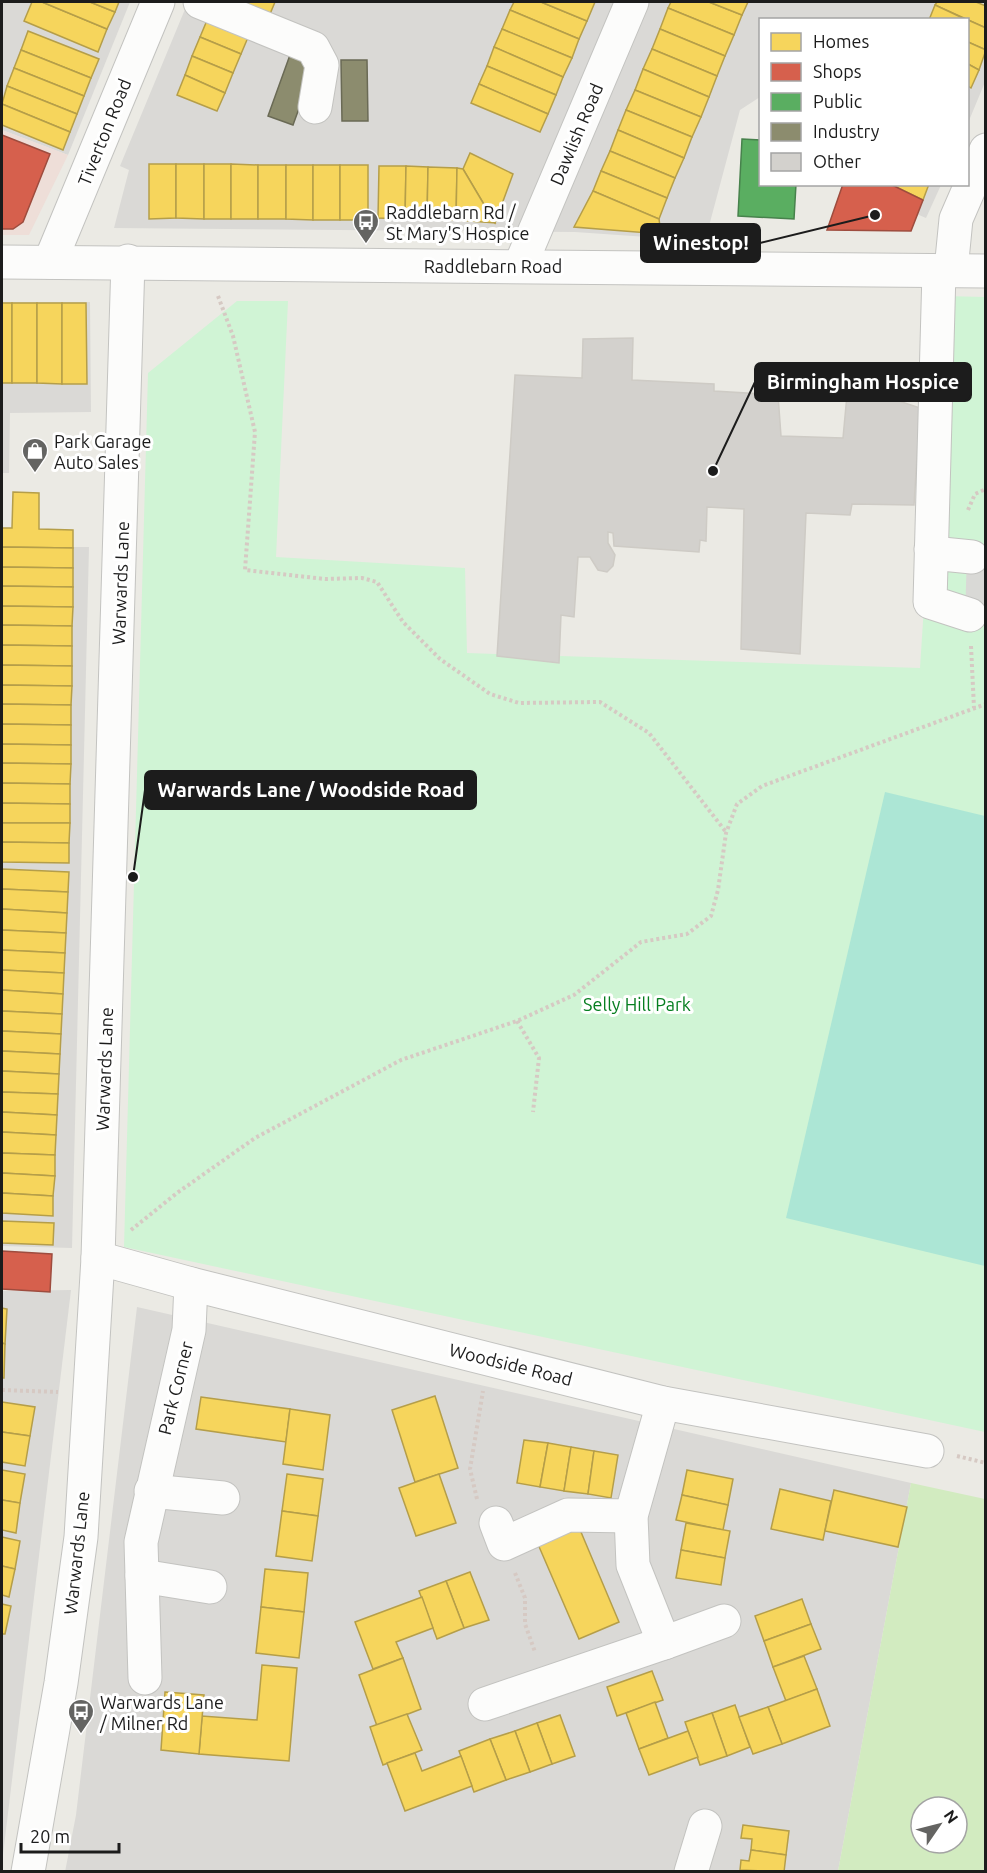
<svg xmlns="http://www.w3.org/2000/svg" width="987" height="1873" font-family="Ubuntu,sans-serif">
  <rect width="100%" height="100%" fill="#ebeae4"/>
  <g fill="#dad9d6">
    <polygon points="2,2 130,2 68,155 2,130"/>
    <polygon points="188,2 985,2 985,82 968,123 968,20 760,20 760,97 740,110 705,241 575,232 114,228 129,170 120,166"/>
    <polygon points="849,185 941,185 926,218"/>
    <polygon points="2,302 90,302 91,412 10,413 9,473 2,473"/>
    <polygon points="2,547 89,547 72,1248 2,1246"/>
    <polygon points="71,1290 2,1863 2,1291"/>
    <polygon points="137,1307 911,1483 838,1871 65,1872 76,1815"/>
  </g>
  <polygon fill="#eeded8" points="2,130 68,155 29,235 2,235"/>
  <path fill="#d2ebc0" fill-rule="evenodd" d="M911 1483 985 1499V1871H838ZM921 1807H957V1843H921Z"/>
  <polygon fill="#d0f4d5" points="944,296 985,297 985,1432 124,1247 148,373 237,301 288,301 276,557 465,568 467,653 920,668"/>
  <polygon fill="#ace6d5" points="885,792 985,816 985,1266 786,1218"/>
  <polygon fill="#d9d9d6" points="985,551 985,618 965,619 967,552"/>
  <g fill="#f6d55c" stroke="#b59e49" stroke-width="1.5">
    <polygon points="32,2 42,2 107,29 98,52 24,21"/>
    <polygon points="42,2 90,2 115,12 107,29"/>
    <polygon points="90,2 119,2 115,12"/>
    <polygon points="240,2 275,2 270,14"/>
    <polygon points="514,2 541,2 587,21 579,39 510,10"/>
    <polygon points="541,2 595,2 587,21"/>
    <polygon points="671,2 709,2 742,15 734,35 668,8"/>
    <polygon points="709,2 748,2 742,15"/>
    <polygon points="937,2 976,2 986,6 986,28 935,5"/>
    <polygon points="935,5 967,20 929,20"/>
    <polygon points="668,8 734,35 725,56 660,29"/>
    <polygon points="510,10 579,39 572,58 502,29"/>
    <polygon points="208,18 249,35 241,54 200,37"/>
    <polygon points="968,20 986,28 986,50 968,42"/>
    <polygon points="502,29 572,58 563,77 494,47"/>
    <polygon points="660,29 725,56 717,76 652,49"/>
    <polygon points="28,31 99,59 91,78 21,50"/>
    <polygon points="200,37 241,54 233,73 192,56"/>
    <polygon points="968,42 986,50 979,70 968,64"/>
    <polygon points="494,47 563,77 556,95 487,66"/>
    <polygon points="652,49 717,76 709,97 643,69"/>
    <polygon points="21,50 91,78 84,96 14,68"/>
    <polygon points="192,56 233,73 225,93 185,75"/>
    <polygon points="968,64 979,70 971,88 968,86"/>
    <polygon points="487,66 556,95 548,114 479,84"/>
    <polygon points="14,68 84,96 77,114 7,86"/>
    <polygon points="643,69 709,97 701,117 635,90"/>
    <polygon points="185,75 225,93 217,111 177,95"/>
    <polygon points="479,84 548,114 540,132 471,103"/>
    <polygon points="7,86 77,114 70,132 2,104"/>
    <polygon points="635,90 701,117 692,137 626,110"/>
    <polygon points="2,104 70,132 63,150 2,125"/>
    <polygon points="626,110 692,137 684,158 618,130"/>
    <polygon points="618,130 684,158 675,178 610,151"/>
    <polygon points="610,151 675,178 667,198 601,171"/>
    <polygon points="470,153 513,174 495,223 463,169"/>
    <polygon points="149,164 176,164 176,218 149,219"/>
    <polygon points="176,164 204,164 204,219 176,218"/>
    <rect x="204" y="164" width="27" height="55"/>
    <polygon points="231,164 258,165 258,219 231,219"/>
    <rect x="258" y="165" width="28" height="54"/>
    <polygon points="286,165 313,165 313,220 286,219"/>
    <rect x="313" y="165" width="27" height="55"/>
    <rect x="340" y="165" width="28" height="55"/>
    <polygon points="379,166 406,166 405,219 378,218"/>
    <polygon points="406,166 428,167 427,219 405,219"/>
    <polygon points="428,167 457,168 456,220 427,219"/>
    <polygon points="457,168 463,169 495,223 456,220"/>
    <polygon points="601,171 667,198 659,219 593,191"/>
    <polygon points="890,184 929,184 923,200"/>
    <polygon points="593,191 659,219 661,234 574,227"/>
    <rect x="2" y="303" width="10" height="80"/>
    <rect x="12" y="303" width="25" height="80"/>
    <polygon points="37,303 62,303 62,384 37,383"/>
    <polygon points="62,303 86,303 87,384 62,384"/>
    <polygon points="13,492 39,493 39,529 73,530 73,548 2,547 2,528 12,528"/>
    <polygon points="2,547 73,548 73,568 2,567"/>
    <polygon points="2,567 73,568 73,587 2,586"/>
    <polygon points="2,586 73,587 73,607 2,606"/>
    <polygon points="2,606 73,607 72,626 2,625"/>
    <polygon points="2,625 72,626 72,646 2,645"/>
    <polygon points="2,645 72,646 72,666 2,665"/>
    <polygon points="2,665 72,666 72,686 2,685"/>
    <polygon points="2,685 72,686 71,705 2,704"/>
    <polygon points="2,704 71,705 71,725 2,724"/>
    <polygon points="2,724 71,725 71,745 2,744"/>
    <polygon points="2,744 71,745 71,764 2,763"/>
    <polygon points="2,763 71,764 70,784 2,783"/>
    <polygon points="2,783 70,784 70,804 2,803"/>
    <polygon points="2,803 70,804 70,823 2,823"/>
    <polygon points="2,823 70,823 69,843 2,842"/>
    <polygon points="2,842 69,843 69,863 2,862"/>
    <polygon points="2,869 69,872 68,892 2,889"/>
    <polygon points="2,889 68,892 67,913 2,909"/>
    <polygon points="2,909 67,913 66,933 2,930"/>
    <polygon points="2,930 66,933 65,953 2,950"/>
    <polygon points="2,950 65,953 64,973 2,970"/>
    <polygon points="2,970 64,973 63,994 2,990"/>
    <polygon points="2,990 63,994 62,1014 2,1011"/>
    <polygon points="2,1011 62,1014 61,1034 2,1031"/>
    <polygon points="2,1031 61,1034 60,1054 2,1051"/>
    <polygon points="2,1051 60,1054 59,1074 2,1071"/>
    <polygon points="2,1071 59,1074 58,1094 2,1092"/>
    <polygon points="2,1092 58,1094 57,1115 2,1112"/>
    <polygon points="2,1112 57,1115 56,1135 2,1132"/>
    <polygon points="2,1132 56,1135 55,1155 2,1153"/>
    <polygon points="2,1153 55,1155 55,1176 2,1173"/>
    <polygon points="2,1173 55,1176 53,1196 2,1193"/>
    <polygon points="2,1193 53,1196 53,1216 2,1213"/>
    <polygon points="2,1221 54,1223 53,1245 2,1243"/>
    <polygon points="2,1308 7,1309 5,1344 2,1343"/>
    <polygon points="2,1343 5,1344 4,1378 2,1378"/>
    <polygon points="435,1396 458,1468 415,1482 392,1410"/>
    <polygon points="201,1397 290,1409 286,1442 196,1429"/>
    <polygon points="2,1402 35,1407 30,1436 2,1432"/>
    <polygon points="290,1409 330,1415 323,1470 283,1464"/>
    <polygon points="2,1432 30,1436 25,1466 2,1462"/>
    <polygon points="524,1440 548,1443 540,1487 517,1483"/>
    <polygon points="548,1443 571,1447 564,1491 540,1487"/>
    <polygon points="571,1447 594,1451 588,1494 564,1491"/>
    <polygon points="594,1451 618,1455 611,1498 588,1494"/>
    <polygon points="2,1470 25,1474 20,1503 2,1500"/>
    <polygon points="687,1470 733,1479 728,1505 682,1495"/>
    <polygon points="287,1474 323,1479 318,1516 282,1511"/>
    <polygon points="439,1474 456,1523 416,1536 399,1488"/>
    <polygon points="780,1489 831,1501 823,1540 771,1529"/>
    <polygon points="834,1490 907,1507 898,1547 825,1531"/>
    <polygon points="682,1495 728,1505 723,1530 676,1520"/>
    <polygon points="2,1500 20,1503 16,1533 2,1530"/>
    <polygon points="282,1511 318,1516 312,1561 276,1556"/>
    <polygon points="686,1523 730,1531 725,1558 681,1550"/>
    <polygon points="578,1525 619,1622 579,1639 537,1542"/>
    <polygon points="2,1537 20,1541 15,1569 2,1566"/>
    <polygon points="681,1550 725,1558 721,1585 676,1578"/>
    <polygon points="2,1566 15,1569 9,1597 2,1595"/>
    <polygon points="265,1569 308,1573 304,1612 261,1607"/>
    <polygon points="470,1572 489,1620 464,1628 446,1581"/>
    <polygon points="446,1581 464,1628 437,1639 419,1591"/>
    <polygon points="422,1597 433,1628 396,1642 403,1658 373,1669 355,1622"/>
    <polygon points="802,1599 811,1624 764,1641 755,1616"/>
    <polygon points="2,1604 11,1606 5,1634 2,1634"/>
    <polygon points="261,1607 304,1612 299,1658 256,1653"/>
    <polygon points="811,1624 821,1649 773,1667 764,1641"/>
    <polygon points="804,1656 817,1689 786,1701 773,1667"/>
    <polygon points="403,1658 421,1709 377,1726 359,1675"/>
    <polygon points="262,1665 297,1668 289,1761 199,1754 202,1716 257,1720"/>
    <polygon points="652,1671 663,1700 617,1716 607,1687"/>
    <polygon points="817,1689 830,1726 782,1744 768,1707"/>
    <polygon points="165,1692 204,1695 199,1754 161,1750"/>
    <polygon points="655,1702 668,1738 639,1749 626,1713"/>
    <polygon points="735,1705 750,1747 727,1756 712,1713"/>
    <polygon points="768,1707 782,1744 753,1754 739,1717"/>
    <polygon points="712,1713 727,1756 700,1765 685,1722"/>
    <polygon points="407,1714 422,1750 383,1765 370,1727"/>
    <polygon points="560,1715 575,1756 552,1764 537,1723"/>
    <polygon points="537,1723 552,1764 530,1772 515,1731"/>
    <polygon points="515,1731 530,1772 506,1780 490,1739"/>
    <polygon points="688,1731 698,1757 649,1775 639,1749"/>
    <polygon points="490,1739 506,1780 474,1792 459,1751"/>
    <polygon points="415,1753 422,1771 461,1756 472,1786 405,1811 387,1763"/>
    <polygon points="743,1825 789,1831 786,1855 751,1850 752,1839 741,1838"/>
    <polygon points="751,1850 786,1855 784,1872 740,1870 741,1860 749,1861"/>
  </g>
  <g fill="#d6604d" stroke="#9e4c3e" stroke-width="1.5">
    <polygon points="2,135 50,154 23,222 13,229 2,229"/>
    <polygon points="843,184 890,184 923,200 911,231 827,230"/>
    <polygon points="2,1251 52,1254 50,1292 2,1289"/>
  </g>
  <polygon fill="#5aae61" stroke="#47824c" stroke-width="1.5" points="742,139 760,140 760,184 796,184 794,219 738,216"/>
  <g fill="#8c8c6e" stroke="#6a6a55" stroke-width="1.5">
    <polygon points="290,55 315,64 293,125 268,116"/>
    <polygon points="341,60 367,60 368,121 342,121"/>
  </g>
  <polygon fill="#d3d1cd" stroke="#cecbc5" stroke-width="1.5" points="633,338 632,380 714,384 714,391 778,395 781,436 843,438 848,384 920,408 914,505 852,504 850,515 806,513 800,654 741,649 744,509 707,507 706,541 700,540 699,552 614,546 613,533 608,532 608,543 615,555 613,566 607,572 598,570 590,557 578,557 574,617 561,615 559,663 497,656 515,375 582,378 583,339"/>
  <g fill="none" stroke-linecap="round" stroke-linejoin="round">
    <defs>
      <g id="minor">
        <polyline points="200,2 313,48 322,65 315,107"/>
        <polyline points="2,262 986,271"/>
        <polyline points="50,262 158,2"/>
        <polyline points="520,266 632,2"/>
        <polyline points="951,270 956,219 986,150"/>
        <polyline points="939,271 930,602 970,615"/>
        <polyline points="931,549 942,554 972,557"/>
        <polyline points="98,1258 191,1284 663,1403 927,1451"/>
        <polyline points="663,1403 631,1516 633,1565 664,1643 724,1621"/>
        <polyline points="151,1491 223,1498"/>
        <polyline points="496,1523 504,1544 568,1515 631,1516"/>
        <polyline points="142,1576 210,1587"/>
        <polyline points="145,1678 141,1542 189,1330 191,1284"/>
        <polyline points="485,1704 664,1643"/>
        <polyline points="28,1872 61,1683 81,1537 98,1258 128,261"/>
        <polyline points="691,1872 705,1826"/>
      </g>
    </defs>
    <use href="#minor" stroke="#c3c3c0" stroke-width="35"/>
    <g stroke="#d6c9c3" stroke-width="4" stroke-dasharray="3 3" stroke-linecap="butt">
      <polyline points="218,296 233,336 255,432 245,570 325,579 362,578 377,582 403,622 440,659 490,694 519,703 600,702 649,733 726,832"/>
      <polyline points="968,510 975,494 986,489"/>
      <polyline points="971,646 974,708"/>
      <polyline points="517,1021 539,1058 533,1112"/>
      <polyline points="131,1230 177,1193 255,1138 401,1060 517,1021 574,995 641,942 687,934 711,916 718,890 726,833 737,804 762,786 986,704"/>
      <polyline points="2,1390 58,1392"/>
      <polyline points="957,1456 986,1463"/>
      <polyline points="477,1499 470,1469 483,1391"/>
      <polyline points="515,1573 525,1598 525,1624 535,1652"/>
    </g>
    <use href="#minor" stroke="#fcfcfb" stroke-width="33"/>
  </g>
  <defs>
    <symbol id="bus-pin" viewBox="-11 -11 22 30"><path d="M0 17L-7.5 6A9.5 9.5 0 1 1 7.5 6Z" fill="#646462" stroke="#fff"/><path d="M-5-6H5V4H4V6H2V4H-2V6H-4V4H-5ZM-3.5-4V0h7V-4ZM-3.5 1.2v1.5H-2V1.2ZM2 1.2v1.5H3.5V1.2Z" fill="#fff"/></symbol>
    <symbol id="shop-pin" viewBox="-11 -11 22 30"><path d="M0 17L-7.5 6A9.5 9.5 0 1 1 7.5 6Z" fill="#646462" stroke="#fff"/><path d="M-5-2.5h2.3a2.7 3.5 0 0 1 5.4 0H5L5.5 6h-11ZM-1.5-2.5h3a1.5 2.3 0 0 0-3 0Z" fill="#fff"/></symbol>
  </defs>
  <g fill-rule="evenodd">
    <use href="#bus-pin" x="351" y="207" width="30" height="40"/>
    <use href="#shop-pin" x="20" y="436" width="30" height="40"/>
    <use href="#bus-pin" x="66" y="1697" width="30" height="40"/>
  </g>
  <g text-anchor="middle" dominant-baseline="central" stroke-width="6" stroke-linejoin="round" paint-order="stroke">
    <g font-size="18" fill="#1c1c1c" stroke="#fff">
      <text transform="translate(104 132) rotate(-68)">Tiverton Road</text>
      <text transform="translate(576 134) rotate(-67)">Dawlish Road</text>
      <text x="493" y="266">Raddlebarn Road</text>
      <text transform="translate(120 583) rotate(-88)">Warwards Lane</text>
      <text transform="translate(104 1069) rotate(-88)">Warwards Lane</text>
      <text transform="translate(511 1364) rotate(14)">Woodside Road</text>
      <text transform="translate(175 1388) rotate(-76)">Park Corner</text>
      <text transform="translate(76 1553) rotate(-84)">Warwards Lane</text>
    </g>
    <g font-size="18" fill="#1c1c1c" stroke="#fff" text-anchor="start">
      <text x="386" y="212">Raddlebarn Rd /<tspan x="386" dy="21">St Mary'S Hospice</tspan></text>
      <text x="54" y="441">Park Garage<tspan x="54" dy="21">Auto Sales</tspan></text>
      <text x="100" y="1702">Warwards Lane<tspan x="100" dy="21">/ Milner Rd</tspan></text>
    </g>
    <g font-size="18" fill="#067e20" stroke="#fff">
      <text x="637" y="1004">Selly Hill Park</text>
    </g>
  </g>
  <path fill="none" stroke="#1c1c1c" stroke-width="2" d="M875 215L760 243M713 471L755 382M133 877L145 790"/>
  <g fill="#1c1c1c" stroke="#fff" stroke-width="2">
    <circle cx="875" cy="215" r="6"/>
    <circle cx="713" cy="471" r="6"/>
    <circle cx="133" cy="877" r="6"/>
  </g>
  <g fill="#1c1c1c" stroke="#1c1c1c" stroke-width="2">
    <rect x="641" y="224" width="119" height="38" rx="6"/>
    <rect x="755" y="363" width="216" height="38" rx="6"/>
    <rect x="145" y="771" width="331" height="38" rx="6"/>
  </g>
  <g font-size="20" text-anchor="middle" font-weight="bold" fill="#fff">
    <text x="701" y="250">Winestop!</text>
    <text x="863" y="389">Birmingham Hospice</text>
    <text x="311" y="797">Warwards Lane / Woodside Road</text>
  </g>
  <rect width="987" height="1873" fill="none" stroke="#1c1c1c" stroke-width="6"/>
  <rect x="759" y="18" width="210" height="168" fill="#ffffff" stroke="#a4a4a4" stroke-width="1.5"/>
  <rect x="771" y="33" width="30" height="18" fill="#f6d55c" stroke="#a4a4a4" stroke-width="1.5"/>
  <text x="813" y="48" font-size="18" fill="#1c1c1c">Homes</text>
  <rect x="771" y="63" width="30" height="18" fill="#d6604d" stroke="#a4a4a4" stroke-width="1.5"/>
  <text x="813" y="78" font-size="18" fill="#1c1c1c">Shops</text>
  <rect x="771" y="93" width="30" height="18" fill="#5aae61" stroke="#a4a4a4" stroke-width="1.5"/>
  <text x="813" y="108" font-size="18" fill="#1c1c1c">Public</text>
  <rect x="771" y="123" width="30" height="18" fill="#8c8c6e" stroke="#a4a4a4" stroke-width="1.5"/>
  <text x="813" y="138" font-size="18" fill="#1c1c1c">Industry</text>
  <rect x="771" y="153" width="30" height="18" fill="#d3d1cd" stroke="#a4a4a4" stroke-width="1.5"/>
  <text x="813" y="168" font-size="18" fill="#1c1c1c">Other</text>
  <g transform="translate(939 1825) rotate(55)"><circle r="28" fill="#ffffff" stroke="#a4a4a4" stroke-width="1.5"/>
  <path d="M0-4.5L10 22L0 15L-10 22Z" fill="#646462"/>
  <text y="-9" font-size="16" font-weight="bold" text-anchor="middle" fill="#1c1c1c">N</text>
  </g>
  <path d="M21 1843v9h98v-9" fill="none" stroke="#1c1c1c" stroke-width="3"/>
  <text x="30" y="1843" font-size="18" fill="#1c1c1c" stroke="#ffffff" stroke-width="4.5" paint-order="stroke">20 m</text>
</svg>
